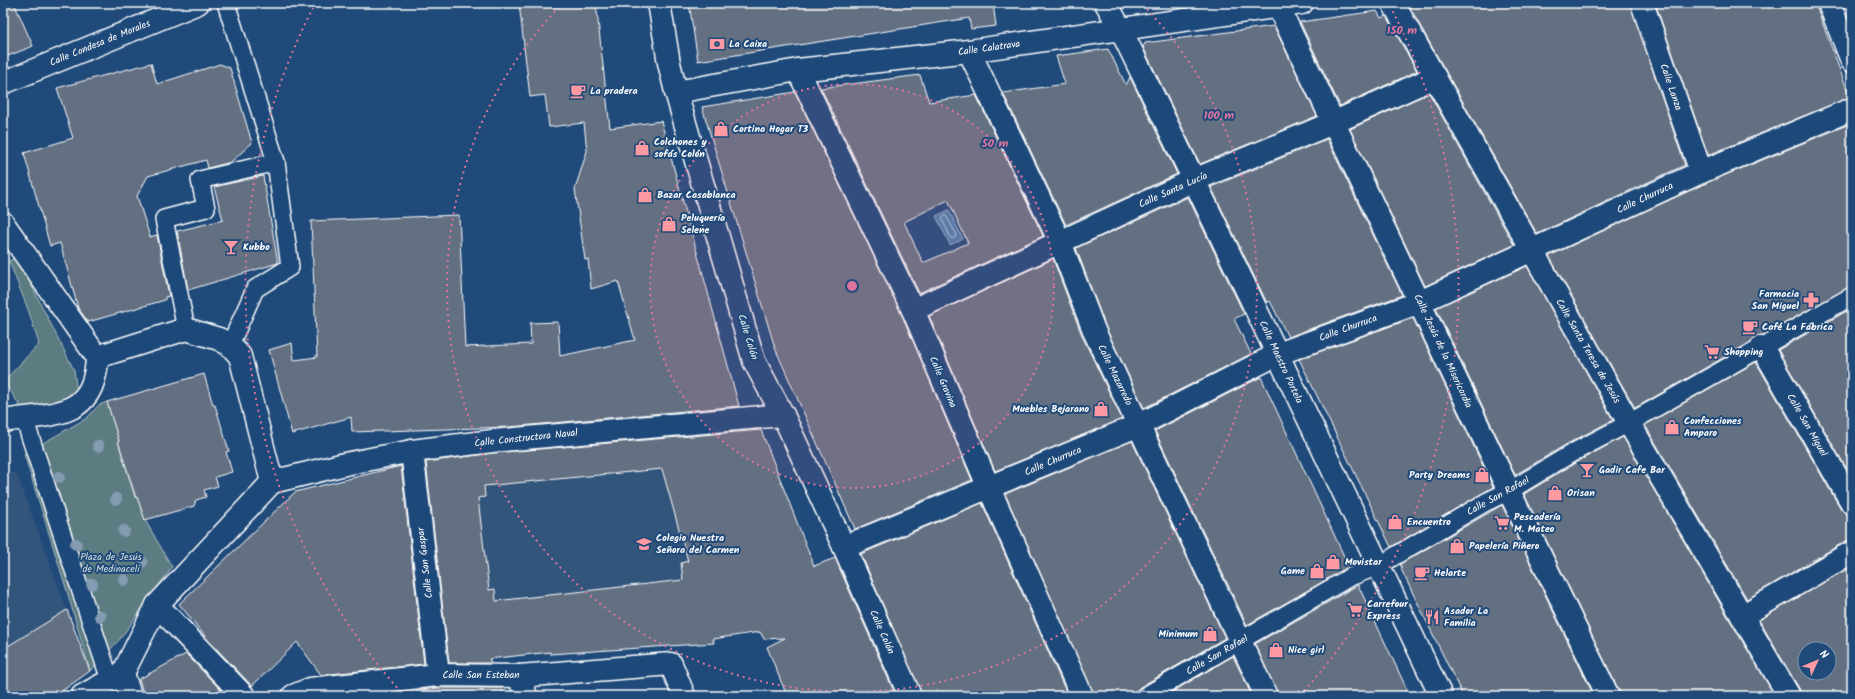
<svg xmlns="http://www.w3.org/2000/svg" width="1855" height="699" font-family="Kalam,sans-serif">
  <rect width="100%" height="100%" fill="#1f4a7a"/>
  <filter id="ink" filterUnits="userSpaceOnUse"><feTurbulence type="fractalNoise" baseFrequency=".025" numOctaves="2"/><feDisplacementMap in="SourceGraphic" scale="8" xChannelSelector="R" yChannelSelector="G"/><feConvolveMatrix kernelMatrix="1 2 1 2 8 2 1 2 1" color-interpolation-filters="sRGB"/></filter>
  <g filter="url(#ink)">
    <g fill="#33557c">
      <polygon points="760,429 814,566 831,560 761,632 673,646 497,657 473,455"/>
      <polygon points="16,472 67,610 3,649 3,476"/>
    </g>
    <g fill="#5c7c81" stroke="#aebec0">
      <polygon points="17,257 74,370 77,393 62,407 22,409 4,381 39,344 29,312 9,261"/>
      <polygon points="107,402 119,441 118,442 135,498 137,497 145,520 172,567 120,639 90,671 67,591 24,454 87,418 99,405"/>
    </g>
    <polygon fill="#4b7ba8" stroke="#93b0cb" points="949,210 963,239 950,245 936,216"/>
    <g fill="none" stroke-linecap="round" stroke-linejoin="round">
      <polygon stroke="#b7cadc" stroke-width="1" points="946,216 957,235 953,239 951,238 942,219"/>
    </g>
    <g fill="#637082" stroke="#fff" fill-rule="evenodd">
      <polygon points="3,3 14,3 33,46 3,58"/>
      <polygon points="519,3 596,3 610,128 661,121 739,406 509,427 352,432 351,417 292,434 269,350 292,343 294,360 317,357 311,221 459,215 465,347 531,344 530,323 558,322 560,356 635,340 618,281 591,289 588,259 585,260 575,189 587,151 584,123 549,127 545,95 530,97"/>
      <polygon points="689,3 993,3 996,26 971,29 969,18 698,61"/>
      <polygon points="1431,3 1630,3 1685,165 1537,234 1409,6"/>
      <polygon points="1655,3 1815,3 1850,97 1708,155"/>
      <polygon points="1377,11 1381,18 1386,16 1417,71 1340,106 1300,22"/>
      <polygon points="1274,26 1317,116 1200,164 1143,47 1145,43"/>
      <polygon points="1108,49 1126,85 1130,77 1177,174 1066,225 1003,93 1065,84 1056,56"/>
      <polygon points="151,63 157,84 220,64 230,68 252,143 231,162 208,168 206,160 148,176 137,196 150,237 157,235 169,296 165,297 165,300 88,322 78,308 60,243 50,246 24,153 73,138 57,88"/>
      <path d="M920 75 929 102 976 95 1043 236 919 293 821 88ZM948 200 968 243 923 263 904 222Z"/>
      <polygon points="795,92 902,315 972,480 855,529 775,348 702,107"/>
      <polygon points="1429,93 1514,245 1425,286 1350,129"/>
      <polygon points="1852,123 1852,286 1764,335 1756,336 1751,342 1635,408 1549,256 1706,183"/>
      <polygon points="1327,139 1402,295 1288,337 1270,301 1267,303 1211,187"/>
      <polygon points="263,176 278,263 188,290 177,231 223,220 214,187"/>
      <polygon points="1188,197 1244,314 1234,319 1251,354 1144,408 1106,328 1076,248"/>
      <polygon points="1053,259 1083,338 1122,419 995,471 929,316"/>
      <polygon points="1527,266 1613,420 1567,444 1515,475 1436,308"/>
      <polygon points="1852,308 1852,478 1778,350"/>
      <polygon points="1413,318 1493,487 1391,547 1299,359"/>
      <polygon points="1756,362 1841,509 1846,514 1852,515 1852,540 1846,541 1747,599 1645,425"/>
      <polygon points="204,374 213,405 215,405 229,451 226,452 232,472 215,477 218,486 204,490 206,497 196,500 194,506 145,520 137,497 136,498 118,441 119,441 107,402"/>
      <polygon points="1261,377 1349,567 1247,625 1155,431"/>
      <path d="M761 430 814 566 835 558 896 696H787L767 647 785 638 764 639 760 632 713 639 714 643 550 654V652L489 659 491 663H449L426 462 493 453ZM662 469 688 561 681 563 683 580 496 601 495 589 489 590 482 533 478 498 485 497 484 486Z"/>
      <polygon points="1623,437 1731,622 1775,696 1620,696 1619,691 1524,494 1577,462"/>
      <polygon points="1132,441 1225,638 1140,687 1136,691 1135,696 1094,696 1005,494"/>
      <polygon points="401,466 424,664 321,675 297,642 252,686 209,641 179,604 295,492"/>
      <polygon points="982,503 1068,696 922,696 861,554"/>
      <polygon points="1502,505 1594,696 1463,696 1401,569 1402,568 1400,564"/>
      <path d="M1852 566V696H1801L1800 690 1759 620ZM1805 649H1829V673H1805Z"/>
      <polygon points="1358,585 1410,696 1278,696 1255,644"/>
      <polygon points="67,610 90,671 55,696 3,696 3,649"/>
      <polygon points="186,654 227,696 144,696 139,679"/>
      <polygon points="1233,656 1252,696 1165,696"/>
      <polygon points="439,688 502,688 505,696 361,696"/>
    </g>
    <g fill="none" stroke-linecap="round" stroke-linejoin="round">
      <defs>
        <g id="pedestrian">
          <polyline points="186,329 164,219 206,208 200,180 276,162 226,3"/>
          <polyline points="230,345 255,289 290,267 276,162"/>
          <polyline points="24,418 110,680"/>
          <polyline points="1145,696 1350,577 1378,566 1486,502 1509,491 1572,453 1629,423 1852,296"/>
        </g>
        <g id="minor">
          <polyline points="1642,3 1701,172"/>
          <polyline points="1829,3 1852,61"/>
          <polyline points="1278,6 1509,491 1608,696"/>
          <polyline points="969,51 1060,242 1095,333 1266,696"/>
          <polyline points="798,70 913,310 989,488 1082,696"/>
          <polyline points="3,83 198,3"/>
          <polyline points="676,92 798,70 969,51 1302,3"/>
          <polyline points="3,223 97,357 186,329 219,339 230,345 240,356 272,482"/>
          <polyline points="913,310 1194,180 1335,122 1435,77"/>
          <polyline points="1762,347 1852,503"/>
          <path d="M3 421C52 413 95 420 97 357"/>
          <polyline points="412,451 438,675"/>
          <polyline points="272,482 345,464 412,451 492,441 783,415"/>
          <polyline points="844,547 1139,425 1278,354 1420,302 1701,172 1852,109"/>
          <polyline points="157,605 244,696"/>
          <polyline points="1742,616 1852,552"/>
          <polyline points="123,673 157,605 272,482"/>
          <polyline points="123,673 130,696"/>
          <polyline points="519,676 526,696"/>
          <polyline points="82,696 123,673"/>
          <polyline points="293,696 310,689 438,675 519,676 671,664 684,696"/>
        </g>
        <g id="tertiary">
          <polyline points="659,3 669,63 676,92 754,361 783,415 844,547 910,696"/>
          <polyline points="1106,3 1120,28 1194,180 1441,696"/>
          <polyline points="1393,3 1629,423 1789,696"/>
        </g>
      </defs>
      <use href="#pedestrian" stroke="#fff" stroke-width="20"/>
      <use href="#minor" stroke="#fff" stroke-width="25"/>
      <use href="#tertiary" stroke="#fff" stroke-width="25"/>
      <use href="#pedestrian" stroke="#1f4a7a" stroke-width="17"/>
      <use href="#minor" stroke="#1f4a7a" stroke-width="22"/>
      <use href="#tertiary" stroke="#1f4a7a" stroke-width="22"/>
    </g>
    <g fill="#849bb2">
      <circle cx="98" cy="446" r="6"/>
      <circle cx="59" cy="477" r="6"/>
      <circle cx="116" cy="499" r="6"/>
      <circle cx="124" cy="531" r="6"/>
      <circle cx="76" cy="544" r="6"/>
      <circle cx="142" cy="562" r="6"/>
      <circle cx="124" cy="580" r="6"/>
      <circle cx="92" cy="584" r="6"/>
      <circle cx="100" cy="616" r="6"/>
    </g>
  </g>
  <circle cx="852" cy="286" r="202" fill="#da749d" fill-opacity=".12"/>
  <g fill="none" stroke="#da749d" stroke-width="2" stroke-dasharray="2 4">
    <circle cx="852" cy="286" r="202"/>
    <path d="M1143 5A405 405 0 1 1 561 5"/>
    <path d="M401 692A607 607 0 0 1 314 6M1390 6A607 607 0 0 1 1303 692"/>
  </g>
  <defs>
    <symbol id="bank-bare" viewBox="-9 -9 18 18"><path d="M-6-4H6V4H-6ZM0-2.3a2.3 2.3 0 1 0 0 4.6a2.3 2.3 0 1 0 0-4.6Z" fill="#ff9aa2" stroke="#1f4a7a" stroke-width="2.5" paint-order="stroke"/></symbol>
    <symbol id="cafe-bare" viewBox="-9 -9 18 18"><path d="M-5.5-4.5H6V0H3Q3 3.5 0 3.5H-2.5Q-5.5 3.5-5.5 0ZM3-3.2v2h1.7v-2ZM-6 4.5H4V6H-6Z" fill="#ff9aa2" stroke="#1f4a7a" stroke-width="2.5" paint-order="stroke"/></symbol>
    <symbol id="shop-bare" viewBox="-9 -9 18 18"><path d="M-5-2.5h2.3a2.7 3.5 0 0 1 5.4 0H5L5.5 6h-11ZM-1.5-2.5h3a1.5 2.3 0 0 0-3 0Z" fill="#ff9aa2" stroke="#1f4a7a" stroke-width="2.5" paint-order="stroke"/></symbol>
    <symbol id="bar-bare" viewBox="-9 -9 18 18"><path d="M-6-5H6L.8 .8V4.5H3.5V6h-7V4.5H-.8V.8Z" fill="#ff9aa2" stroke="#1f4a7a" stroke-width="2.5" paint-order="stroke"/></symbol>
    <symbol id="pharmacy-bare" viewBox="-9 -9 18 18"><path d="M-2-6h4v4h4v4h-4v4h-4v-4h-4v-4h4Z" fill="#ff9aa2" stroke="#1f4a7a" stroke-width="2.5" paint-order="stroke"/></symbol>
    <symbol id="supermarket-bare" viewBox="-9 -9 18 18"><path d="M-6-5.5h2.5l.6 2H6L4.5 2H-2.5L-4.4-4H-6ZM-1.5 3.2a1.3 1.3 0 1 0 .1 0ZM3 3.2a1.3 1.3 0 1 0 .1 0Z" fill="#ff9aa2" stroke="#1f4a7a" stroke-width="2.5" paint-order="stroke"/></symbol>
    <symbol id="school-bare" viewBox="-9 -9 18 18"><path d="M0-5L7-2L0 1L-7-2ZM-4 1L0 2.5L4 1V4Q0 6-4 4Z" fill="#ff9aa2" stroke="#1f4a7a" stroke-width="2.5" paint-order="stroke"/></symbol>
    <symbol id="restaurant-bare" viewBox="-9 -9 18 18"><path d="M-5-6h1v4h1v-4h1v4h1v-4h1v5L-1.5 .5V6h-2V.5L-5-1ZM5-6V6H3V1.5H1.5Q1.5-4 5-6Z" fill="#ff9aa2" stroke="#1f4a7a" stroke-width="2.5" paint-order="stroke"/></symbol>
  </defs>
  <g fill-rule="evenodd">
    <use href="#bank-bare" x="706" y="33" width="22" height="22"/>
    <use href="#cafe-bare" x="567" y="80" width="22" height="22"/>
    <use href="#shop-bare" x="710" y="118" width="22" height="22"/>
    <use href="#shop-bare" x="631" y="137" width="22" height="22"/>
    <use href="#shop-bare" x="634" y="184" width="22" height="22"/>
    <use href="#shop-bare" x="658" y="213" width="22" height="22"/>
    <use href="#bar-bare" x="220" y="236" width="22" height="22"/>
    <use href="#pharmacy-bare" x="1800" y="289" width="22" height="22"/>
    <use href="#cafe-bare" x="1739" y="316" width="22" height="22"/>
    <use href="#supermarket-bare" x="1701" y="341" width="22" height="22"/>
    <use href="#shop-bare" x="1090" y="398" width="22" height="22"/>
    <use href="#shop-bare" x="1661" y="416" width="22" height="22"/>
    <use href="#bar-bare" x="1576" y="459" width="22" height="22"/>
    <use href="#shop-bare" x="1471" y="464" width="22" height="22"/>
    <use href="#shop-bare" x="1544" y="482" width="22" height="22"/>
    <use href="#shop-bare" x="1384" y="511" width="22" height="22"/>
    <use href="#supermarket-bare" x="1491" y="512" width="22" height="22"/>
    <use href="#school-bare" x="633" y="533" width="22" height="22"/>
    <use href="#shop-bare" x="1446" y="535" width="22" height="22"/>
    <use href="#shop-bare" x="1322" y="551" width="22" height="22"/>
    <use href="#shop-bare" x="1306" y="560" width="22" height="22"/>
    <use href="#cafe-bare" x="1411" y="562" width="22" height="22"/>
    <use href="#supermarket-bare" x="1344" y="599" width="22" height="22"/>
    <use href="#restaurant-bare" x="1421" y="606" width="22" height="22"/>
    <use href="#shop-bare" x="1199" y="623" width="22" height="22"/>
    <use href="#shop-bare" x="1265" y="639" width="22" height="22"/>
  </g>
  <g text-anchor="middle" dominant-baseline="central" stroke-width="4" stroke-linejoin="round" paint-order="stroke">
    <g font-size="10" fill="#fff" stroke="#1f4a7a">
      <text transform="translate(100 43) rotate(-22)">Calle Condesa de Morales</text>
      <text transform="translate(989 48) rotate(-8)">Calle Calatrava</text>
      <text transform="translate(1671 87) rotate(71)">Calle Lanza</text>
      <text transform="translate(1173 190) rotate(-24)">Calle Santa Lucía</text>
      <text transform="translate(1645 198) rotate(-25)">Calle Churruca</text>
      <text transform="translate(1348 328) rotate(-20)">Calle Churruca</text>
      <text transform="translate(748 337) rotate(73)">Calle Colón</text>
      <text transform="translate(1443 351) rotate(65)">Calle Jesús de la Misericordia</text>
      <text transform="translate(1588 351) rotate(60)">Calle Santa Teresa de Jesús</text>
      <text transform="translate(1281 362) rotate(65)">Calle Maestro Portela</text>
      <text transform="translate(1115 375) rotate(64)">Calle Mazarredo</text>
      <text transform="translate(943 382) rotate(67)">Calle Gravina</text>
      <text transform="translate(1807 425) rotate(60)">Calle San Miguel</text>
      <text transform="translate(526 438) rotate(-6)">Calle Constructora Naval</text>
      <text transform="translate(1053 461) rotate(-23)">Calle Churruca</text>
      <text transform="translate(1498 496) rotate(-29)">Calle San Rafael</text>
      <text transform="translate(425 563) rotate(-97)">Calle San Gaspar</text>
      <text transform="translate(882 632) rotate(66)">Calle Colón</text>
      <text transform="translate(1217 655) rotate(-30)">Calle San Rafael</text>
      <text x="481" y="675">Calle San Esteban</text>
    </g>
    <g font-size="10" font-weight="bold" fill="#fff" stroke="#1f4a7a" text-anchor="start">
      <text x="729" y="44">La Caixa</text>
      <text x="590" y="91">La pradera</text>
      <text x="733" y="129">Cortina Hogar T3</text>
      <text x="654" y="142">Colchones y<tspan x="654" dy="12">sofás Colón</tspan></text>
      <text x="657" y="195">Bazar Casablanca</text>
      <text x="681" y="218">Peluquería<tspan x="681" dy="12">Selene</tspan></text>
      <text x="243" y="247">Kubbo</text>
      <text x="1799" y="294" text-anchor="end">Farmacia<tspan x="1799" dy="12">San Miguel</tspan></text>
      <text x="1762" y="327">Café La Fábrica</text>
      <text x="1724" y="352">Shopping</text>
      <text x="1089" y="409" text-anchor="end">Muebles Bejarano</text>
      <text x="1684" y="421">Confecciones<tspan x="1684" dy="12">Amparo</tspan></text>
      <text x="1599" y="470">Gadir Cafe Bar</text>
      <text x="1470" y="475" text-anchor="end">Party Dreams</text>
      <text x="1567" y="493">Orisan</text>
      <text x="1514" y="517">Pescadería<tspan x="1514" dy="12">M. Mateo</tspan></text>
      <text x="1407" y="522">Encuentro</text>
      <text x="656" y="538">Colegio Nuestra<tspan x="656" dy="12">Señora del Carmen</tspan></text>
      <text x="1469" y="546">Papelería Piñero</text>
      <text x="1345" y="562">Movistar</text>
      <text x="1305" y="571" text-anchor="end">Game</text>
      <text x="1434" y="573">Helarte</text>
      <text x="1367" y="604">Carrefour<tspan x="1367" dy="12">Express</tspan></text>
      <text x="1444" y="611">Asador La<tspan x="1444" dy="12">Familia</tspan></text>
      <text x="1198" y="634" text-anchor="end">Minimum</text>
      <text x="1288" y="650">Nice girl</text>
    </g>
    <g font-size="10" fill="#d6dee0" stroke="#1f4a7a">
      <text x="111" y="557">Plaza de Jesús<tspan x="111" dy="12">de Medinaceli</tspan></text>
    </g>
  </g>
  <circle cx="852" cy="286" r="6" fill="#da749d" stroke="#1f4a7a" stroke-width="2"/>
  <g font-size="12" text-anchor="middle" font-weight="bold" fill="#da749d" stroke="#1f4a7a" stroke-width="4" stroke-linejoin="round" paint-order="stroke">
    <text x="1402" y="34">150 m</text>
    <text x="1219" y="119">100 m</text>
    <text x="995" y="147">50 m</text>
  </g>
  <rect width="1855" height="699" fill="none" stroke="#1f4a7a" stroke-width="16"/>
  <rect x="8" y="8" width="1839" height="683" fill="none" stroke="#fff" stroke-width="1.5" filter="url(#ink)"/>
  <g transform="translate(1817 661) rotate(46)"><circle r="19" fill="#1f4a7a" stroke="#7992af"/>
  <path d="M0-3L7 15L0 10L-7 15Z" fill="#ff9aa2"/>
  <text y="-6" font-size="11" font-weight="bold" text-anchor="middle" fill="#ffffff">N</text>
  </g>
</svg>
